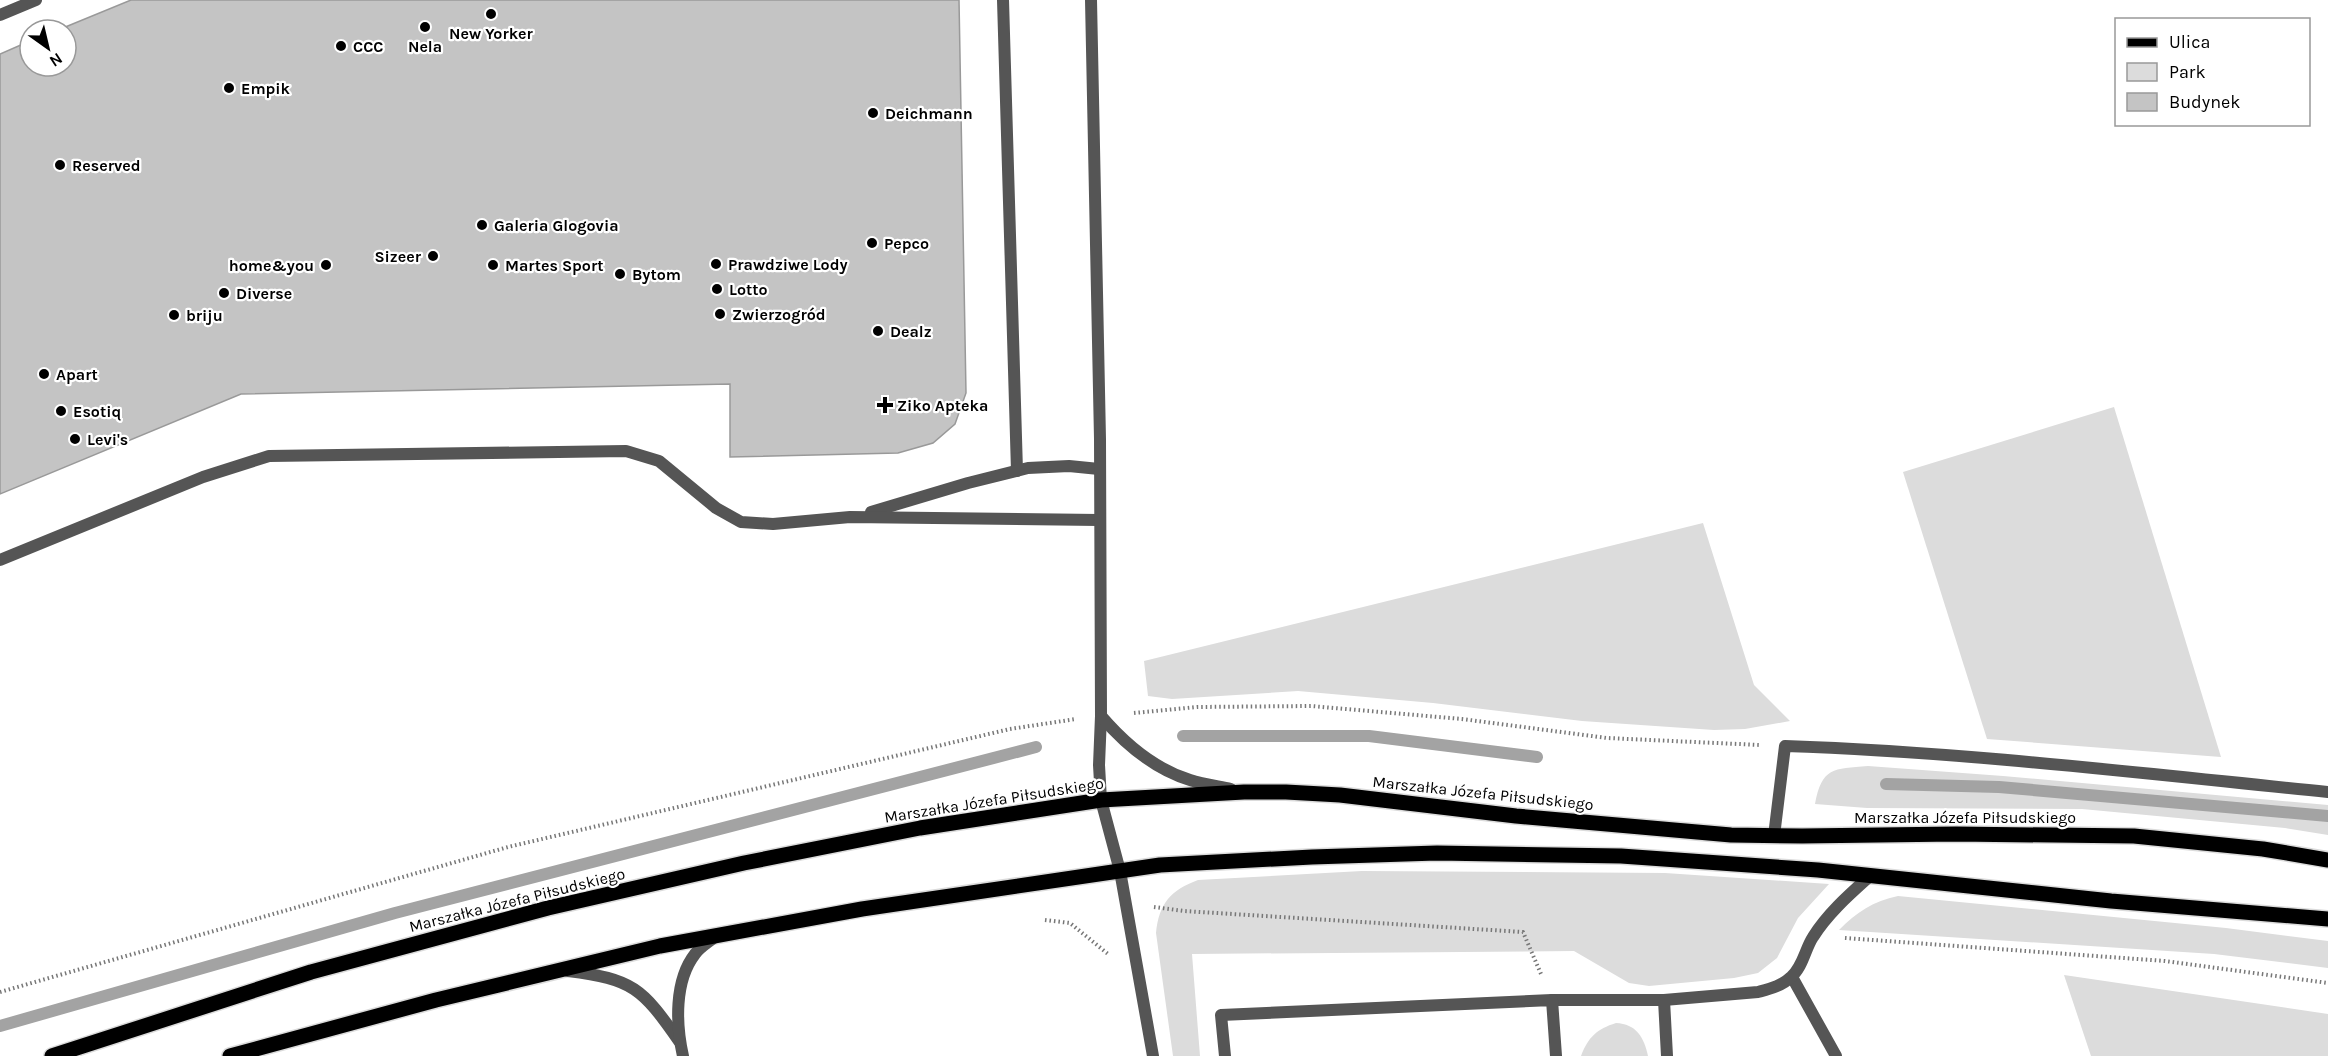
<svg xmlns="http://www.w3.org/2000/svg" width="2328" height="1056" font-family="Karla,sans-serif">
  <rect width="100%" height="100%" fill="#fff"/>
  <g fill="#dcdcdc">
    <polygon points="2114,407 2221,757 1987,739 1903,472"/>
    <polygon points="1703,523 1754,685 1790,721 1745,729 1714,730 1582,721 1433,703 1298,691 1172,699 1148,696 1144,661"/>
    <path d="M1868 766 2003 776 2328 805V835L2285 828 2082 809 1867 808 1815 804C1822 767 1833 769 1868 766Z"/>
    <path d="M1362 871 1665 873 1829 884 1798 918 1777 958 1758 973 1734 978 1649 986 1629 983 1574 951 1192 954 1200 1056H1173L1156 933C1159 903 1171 890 1198 880Z"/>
    <path d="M1898 896 2226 928 2328 941V968L2214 954 1839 930C1857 912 1873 901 1898 896Z"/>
    <polygon points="2064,975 2328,1014 2328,1056 2091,1056"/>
    <path d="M1616 1023C1636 1024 1644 1037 1648 1056H1581C1588 1037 1597 1029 1616 1023Z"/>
  </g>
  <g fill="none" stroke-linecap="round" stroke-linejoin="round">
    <g stroke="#a3a3a3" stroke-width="12">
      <polyline points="1183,736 1369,736 1537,757"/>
      <polyline points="1886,784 1999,787 2328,816"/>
      <polyline points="0,1026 395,913 1036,747"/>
    </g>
  </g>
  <polygon fill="#c4c4c4" stroke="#999" stroke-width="1.5" points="131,0 959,0 966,393 955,424 933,443 898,453 730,457 730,384 241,394 0,494 0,54 30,41 30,66 66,66 66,30 58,30"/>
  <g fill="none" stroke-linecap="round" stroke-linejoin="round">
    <defs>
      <g id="primary">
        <polyline points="52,1056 311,972 548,908 744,863 920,828 1101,800 1244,792 1286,792 1340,795 1516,816 1731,835 1802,836 1956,834 2134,836 2263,849 2328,860"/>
        <polyline points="230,1056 436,1000 660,946 862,909 1160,865 1312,857 1437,853 1621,856 1818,870 2111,901 2328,919"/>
      </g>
    </defs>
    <use href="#primary" stroke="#dbdbdb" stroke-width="18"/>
    <g stroke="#777" stroke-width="4" stroke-dasharray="1.5 3" stroke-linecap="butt">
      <polyline points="1134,713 1197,707 1311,706 1462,719 1607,738 1760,745"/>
      <polyline points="1154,907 1184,911 1523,932 1541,974"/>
      <polyline points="1045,920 1070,923 1108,954"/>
      <polyline points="1845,938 2165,961 2328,983"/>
      <polyline points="0,992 508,847 1010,729 1076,719"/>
    </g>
    <g stroke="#555" stroke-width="12">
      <polyline points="1003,0 1017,471"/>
      <polyline points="0,15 36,0"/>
      <polyline points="871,512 968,483 1028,468 1069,466 1099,469"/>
      <polyline points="0,560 203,477 269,456 626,451 659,461 716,508 741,522 773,524 850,517 1099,520"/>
      <path d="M1774 836 1785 746C1966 752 2148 774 2328 792"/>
      <polyline points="1120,871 1153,1056"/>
      <polyline points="1792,977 1836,1056"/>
      <path d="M1552 1000H1664L1758 992C1769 989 1782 986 1791 977 1803 967 1805 949 1813 937 1828 913 1850 894 1870 876"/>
      <polyline points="1664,1000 1667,1056"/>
      <polyline points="1225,1056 1221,1015 1552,1000 1556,1056"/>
    </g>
    <g stroke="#555" stroke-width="12">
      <polyline points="1091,0 1100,439 1101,716 1099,765 1101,800 1120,871"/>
      <path d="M1101 716C1125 744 1154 769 1190 780 1203 784 1217 786 1231 789"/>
      <path d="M568 971C633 979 642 988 679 1041"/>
      <path d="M683 1056C676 1025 674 981 695 954 700 947 709 942 716 936"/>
    </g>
    <use href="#primary" stroke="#000" stroke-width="15"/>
  </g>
  <g fill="#000" stroke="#fff" stroke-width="2">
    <circle cx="491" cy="14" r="6"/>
    <circle cx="425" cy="27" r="6"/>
    <circle cx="341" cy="46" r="6"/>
    <circle cx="229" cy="88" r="6"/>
    <circle cx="873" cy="113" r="6"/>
    <circle cx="60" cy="165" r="6"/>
    <circle cx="482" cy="225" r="6"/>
    <circle cx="872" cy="243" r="6"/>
    <circle cx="433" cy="256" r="6"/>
    <circle cx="716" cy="264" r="6"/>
    <circle cx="326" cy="265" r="6"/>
    <circle cx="493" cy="265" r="6"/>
    <circle cx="620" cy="274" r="6"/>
    <circle cx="717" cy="289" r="6"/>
    <circle cx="224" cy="293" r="6"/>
    <circle cx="720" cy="314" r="6"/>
    <circle cx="174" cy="315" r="6"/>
    <circle cx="878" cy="331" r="6"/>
    <circle cx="44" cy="374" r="6"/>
    <path d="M882 396h6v6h6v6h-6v6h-6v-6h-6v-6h6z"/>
    <circle cx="61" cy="411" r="6"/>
    <circle cx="75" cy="439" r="6"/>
  </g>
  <g text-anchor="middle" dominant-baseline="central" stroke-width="4.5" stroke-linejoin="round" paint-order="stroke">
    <g font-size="16" font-weight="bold" fill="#000" stroke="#fff" text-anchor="start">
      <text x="491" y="33" text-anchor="middle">New Yorker</text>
      <text x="353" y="46">CCC</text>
      <text x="425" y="46" text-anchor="middle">Nela</text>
      <text x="241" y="88">Empik</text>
      <text x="885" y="113">Deichmann</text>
      <text x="72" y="165">Reserved</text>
      <text x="494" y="225">Galeria Glogovia</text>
      <text x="884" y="243">Pepco</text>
      <text x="421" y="256" text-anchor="end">Sizeer</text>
      <text x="728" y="264">Prawdziwe Lody</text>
      <text x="314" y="265" text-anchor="end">home&amp;you</text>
      <text x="505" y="265">Martes Sport</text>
      <text x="632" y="274">Bytom</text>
      <text x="729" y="289">Lotto</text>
      <text x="236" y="293">Diverse</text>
      <text x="732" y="314">Zwierzogród</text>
      <text x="186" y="315">briju</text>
      <text x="890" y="331">Dealz</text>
      <text x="56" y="374">Apart</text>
      <text x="897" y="405">Ziko Apteka</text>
      <text x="73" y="411">Esotiq</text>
      <text x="87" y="439">Levi's</text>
    </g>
    <g font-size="16" fill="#000" stroke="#fff">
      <text transform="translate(1483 793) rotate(6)">Marszałka Józefa Piłsudskiego</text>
      <text transform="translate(994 800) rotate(-9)">Marszałka Józefa Piłsudskiego</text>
      <text x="1965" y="817">Marszałka Józefa Piłsudskiego</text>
      <text transform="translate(517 900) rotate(-14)">Marszałka Józefa Piłsudskiego</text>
    </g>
  </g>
  <rect x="2115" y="18" width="195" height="108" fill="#ffffff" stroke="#999999" stroke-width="1.5"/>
  <rect x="2127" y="38" width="30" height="9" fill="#000000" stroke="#999999" stroke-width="1.5"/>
  <text x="2169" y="48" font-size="18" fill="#000000">Ulica</text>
  <rect x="2127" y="63" width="30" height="18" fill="#dcdcdc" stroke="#999999" stroke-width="1.5"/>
  <text x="2169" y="78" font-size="18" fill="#000000">Park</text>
  <rect x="2127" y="93" width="30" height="18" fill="#c4c4c4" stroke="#999999" stroke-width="1.5"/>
  <text x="2169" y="108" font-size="18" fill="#000000">Budynek</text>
  <g transform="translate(48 48) rotate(146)"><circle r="28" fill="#ffffff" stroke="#999999" stroke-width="1.5"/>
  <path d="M0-4.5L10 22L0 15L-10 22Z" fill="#000000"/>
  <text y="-9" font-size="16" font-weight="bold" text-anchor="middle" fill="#000000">N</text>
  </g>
</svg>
